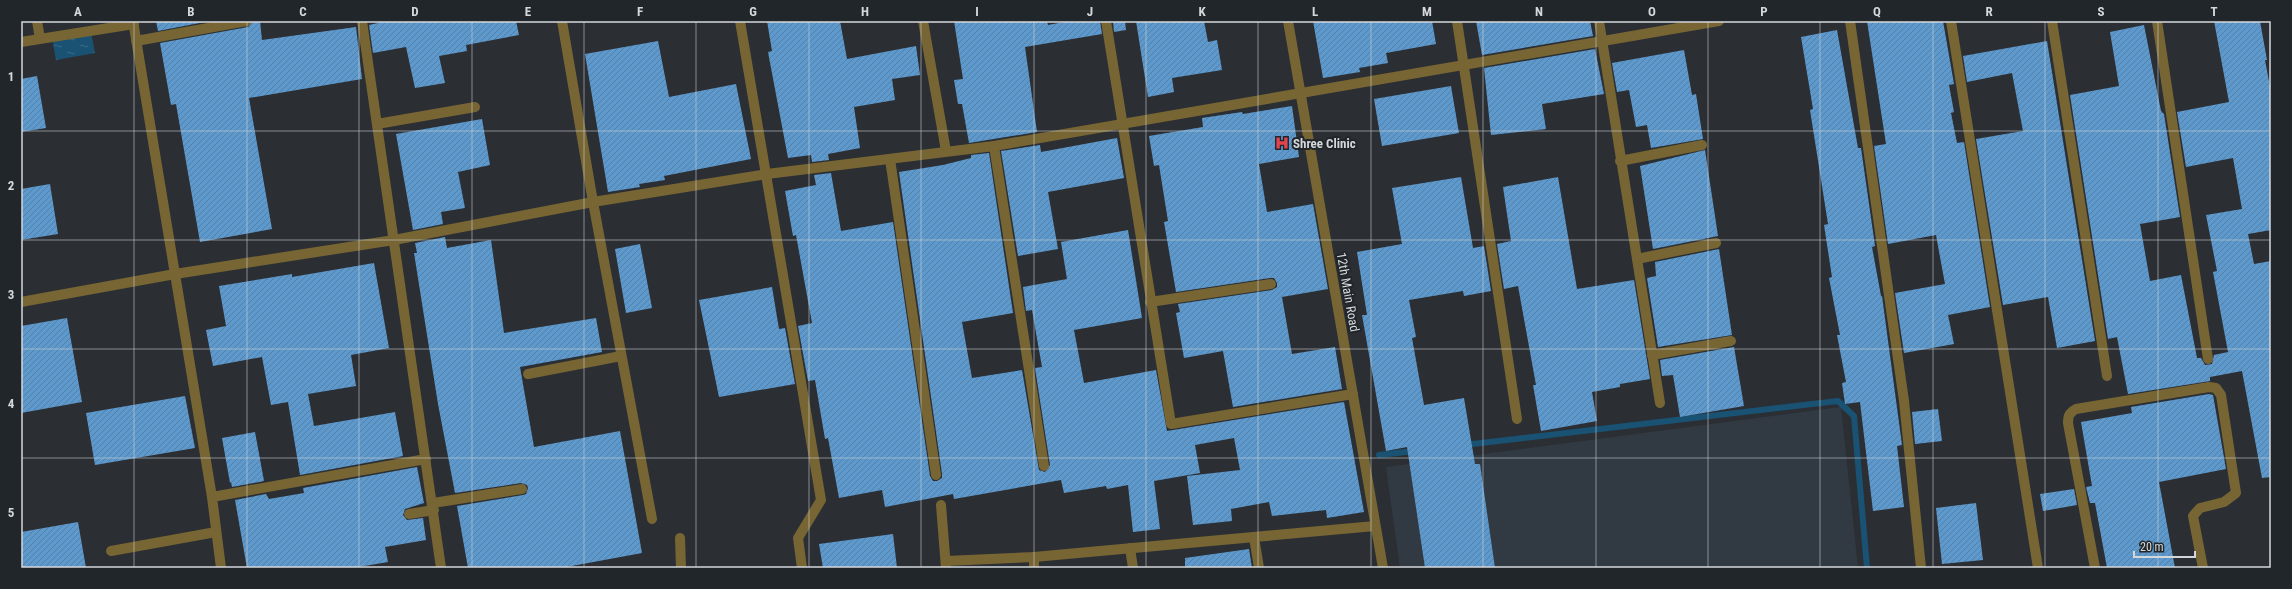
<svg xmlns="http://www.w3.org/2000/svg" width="2292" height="589" font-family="'Roboto Condensed',sans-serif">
  <defs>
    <pattern id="water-ripples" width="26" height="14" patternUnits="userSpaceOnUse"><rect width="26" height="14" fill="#195273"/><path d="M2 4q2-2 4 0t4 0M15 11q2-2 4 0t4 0" fill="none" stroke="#3a6a86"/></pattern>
    <pattern id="building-hatch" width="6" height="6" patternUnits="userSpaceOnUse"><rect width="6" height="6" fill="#5e99cd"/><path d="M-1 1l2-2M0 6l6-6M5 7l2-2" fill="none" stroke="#557fa3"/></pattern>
  </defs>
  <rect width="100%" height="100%" fill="#2b2f34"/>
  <polygon fill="#313a43" points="1841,407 1858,568 1400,568 1386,467"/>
  <polygon fill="url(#water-ripples)" points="91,32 95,53 56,60 52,39"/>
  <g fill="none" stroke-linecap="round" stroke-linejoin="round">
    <g stroke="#195273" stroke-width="6">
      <polyline points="1464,445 1838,401 1854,416 1867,568"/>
      <polyline points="1379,455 1415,451"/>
    </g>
  </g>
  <g fill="url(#building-hatch)">
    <polygon points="156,21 210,21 158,31"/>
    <polygon points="253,21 260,21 262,40 356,27 362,79 249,98 272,229 200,242 176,104 171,105 160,43 248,27"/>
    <polygon points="378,21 516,21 519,35 466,45 467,51 439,56 445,83 415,88 406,47 373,53 369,25 378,23"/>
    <polygon points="767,21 840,21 847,59 916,46 920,75 892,79 895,100 854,107 860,148 828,154 829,160 812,162 811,155 788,158 768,52 772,51"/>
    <polygon points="954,21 1047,21 1048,25 1069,21 1100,21 1102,34 1025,47 1037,132 969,143 962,104 958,104 954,80 963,79"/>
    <polygon points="1113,21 1125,21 1126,30 1114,32"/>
    <polygon points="1136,21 1204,21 1208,42 1217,40 1222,70 1172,78 1174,92 1148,97"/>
    <polygon points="1313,21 1432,21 1436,44 1386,53 1388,63 1359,68 1360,72 1323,78"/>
    <polygon points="1476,21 1590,21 1593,36 1482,55"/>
    <polygon points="1867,21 1943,21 1954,84 1949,85 1954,112 1951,113 1957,143 1964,142 1990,307 1948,315 1954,344 1904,353 1895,293 1945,284 1936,235 1888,244 1874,146 1886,144"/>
    <polygon points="2214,21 2260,21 2267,60 2265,60 2271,92 2271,230 2248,234 2254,264 2271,261 2271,477 2262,478 2242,371 2210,377 2210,381 2128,394 2117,337 2108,339 2070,95 2119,86 2110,32 2144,25 2161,111 2164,114 2180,217 2140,224 2150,281 2181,275 2197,358 2201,358 2205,365 2212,364 2214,355 2228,352 2213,272 2217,271 2206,215 2242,209 2233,158 2186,167 2177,112 2229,102"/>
    <polygon points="1837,30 1858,148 1861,148 1875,246 1872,247 1881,296 1882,296 1902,445 1897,446 1904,507 1873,511 1860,402 1845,404 1842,383 1846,382 1837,335 1840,335 1829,278 1832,277 1824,225 1828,224 1810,110 1813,109 1801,37"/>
    <polygon points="658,41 669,97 736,84 751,159 664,176 665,180 639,184 640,187 608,192 585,54"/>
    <polygon points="2047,41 2095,341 2057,348 2048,297 2003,305 1976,139 2023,131 2012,73 1967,82 1963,56"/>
    <polygon points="1595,49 1604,94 1542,104 1546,129 1491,135 1484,68"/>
    <polygon points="1684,50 1692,95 1696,94 1703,139 1651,148 1647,125 1636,127 1629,90 1617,92 1612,63"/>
    <polygon points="37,76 46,128 21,132 21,79"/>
    <polygon points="1451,86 1459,133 1382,146 1374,99"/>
    <polygon points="1292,106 1299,157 1259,164 1267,212 1313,204 1328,289 1282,297 1292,354 1335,347 1342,389 1233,407 1223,351 1184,358 1176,313 1180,312 1178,304 1272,290 1277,287 1277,283 1274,278 1270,278 1176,292 1164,222 1168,221 1159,165 1154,166 1149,136 1203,127 1202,118 1242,112 1243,114"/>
    <polygon points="482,119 490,165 458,172 465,208 441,212 443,224 413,230 396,134"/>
    <polygon points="1117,138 1124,178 1048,192 1058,249 1018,256 1001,151 1040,145 1041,152"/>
    <polygon points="1705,150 1718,236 1653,249 1640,166"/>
    <polygon points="989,153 1013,313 962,322 972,378 1022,370 1039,470 1045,472 1050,465 1035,368 1042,367 1032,310 1026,311 1023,287 1067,279 1061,242 1128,230 1142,318 1074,330 1084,383 1156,370 1167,431 1344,402 1364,512 1327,518 1326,510 1272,516 1269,502 1231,509 1232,521 1193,525 1187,476 1240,470 1234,438 1195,445 1200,473 1154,481 1160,529 1133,532 1128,485 1107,489 1106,486 1064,493 1061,480 954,499 953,494 885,507 882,490 839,498 828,438 825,439 815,380 808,381 798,326 812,323 796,235 793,236 785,191 816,185 814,175 831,173 841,231 893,222 930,476 933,481 937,481 942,478 942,474 899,172 943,165 971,158 971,155"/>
    <polygon points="1461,177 1473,248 1484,246 1491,291 1464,296 1463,291 1409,300 1416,337 1412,338 1424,405 1464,398 1475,464 1480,464 1495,568 1425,568 1407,447 1386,451 1362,315 1367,315 1357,252 1402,244 1392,188"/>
    <polygon points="1558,177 1577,289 1634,280 1650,379 1620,384 1620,387 1592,392 1597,421 1541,431 1533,385 1536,385 1518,286 1504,289 1497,244 1511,241 1503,187"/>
    <polygon points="50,184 58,234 21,240 21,189"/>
    <polygon points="445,237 447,248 491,240 504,333 596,318 602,352 520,367 534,447 620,431 642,553 561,568 468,568 457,506 523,495 526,494 528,488 527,485 521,483 455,493 438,404 414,253 417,253 415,243"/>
    <polygon points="640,244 652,308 626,313 615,249"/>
    <polygon points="1719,249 1732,335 1658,347 1647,278 1656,276 1655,262"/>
    <polygon points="374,263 389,348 351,355 356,386 308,394 314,426 395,412 403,456 300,475 288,402 271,405 262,357 213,366 206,330 226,326 219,286 292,274 292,277"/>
    <polygon points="772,287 779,329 785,328 795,384 719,397 699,300"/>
    <polygon points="67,318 82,402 21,413 21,326"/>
    <polygon points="1734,347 1744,406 1680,417 1673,375 1662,376 1660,360"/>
    <polygon points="2209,394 2213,395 2226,469 2159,482 2175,568 2107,568 2095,503 2090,503 2086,487 2092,486 2081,422 2132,413 2131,407"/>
    <polygon points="185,396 195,448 95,465 86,413"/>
    <polygon points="1938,409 1942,441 1915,444 1912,412"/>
    <polygon points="255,432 264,481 232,487 231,482 230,483 222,438"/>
    <polygon points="417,467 424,503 405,509 403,515 407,520 423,518 426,540 385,547 388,562 353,568 247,568 235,500 266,494 269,499 304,493 303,488"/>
    <polygon points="2074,489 2077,505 2043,511 2040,494"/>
    <polygon points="1976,503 1983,560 1942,564 1936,508"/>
    <polygon points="78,522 86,568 21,568 21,532"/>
    <polygon points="893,534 897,568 823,568 819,544"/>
    <polygon points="1249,549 1252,568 1185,568 1185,558"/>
  </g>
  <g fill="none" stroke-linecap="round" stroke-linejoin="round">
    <g stroke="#776533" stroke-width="10">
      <polyline points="37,21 40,39"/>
      <polyline points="133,21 212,497 221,568"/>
      <polyline points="362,21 441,568"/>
      <polyline points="562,21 593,202 652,519"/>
      <polyline points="740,21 821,500 798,538 802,568"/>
      <polyline points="923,21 946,151"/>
      <polyline points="1106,21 1171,424 1353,394"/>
      <polyline points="1288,21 1383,568"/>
      <polyline points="1457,21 1517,419"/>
      <polyline points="1599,21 1660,403"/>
      <polyline points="1850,21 1904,401 1921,568"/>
      <polyline points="1951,21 2038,568"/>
      <polyline points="2052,21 2107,376"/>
      <polyline points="2157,21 2208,359"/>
      <polyline points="136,41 247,21"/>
      <polyline points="21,42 134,24"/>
      <polyline points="377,124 475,107"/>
      <polyline points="994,146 1044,466"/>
      <polyline points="890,159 936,475"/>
      <polyline points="1620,161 1702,145"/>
      <polyline points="1637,259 1716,243"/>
      <polyline points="21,302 175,274 394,240 593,202 767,174 994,146 1719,21"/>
      <polyline points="1150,302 1271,284"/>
      <polyline points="1652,355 1731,341"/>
      <polyline points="528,374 621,356"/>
      <polyline points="212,497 426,459"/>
      <polyline points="433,503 522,489"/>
      <polyline points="941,505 946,568"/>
      <polyline points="409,514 434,510"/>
      <polyline points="1254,537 1259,568"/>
      <polyline points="680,538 681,568"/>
      <polyline points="1130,548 1133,568"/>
      <polyline points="111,551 216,532"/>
      <polyline points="1034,557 1034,568"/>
      <polyline points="946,561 1034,557 1375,526"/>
      <path d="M2095 568 2068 423C2068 416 2069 413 2076 409L2209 387 2216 388 2221 395 2236 493 2224 502 2200 508 2193 516 2203 568"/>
    </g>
  </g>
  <path fill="none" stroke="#d5d8db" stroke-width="1" stroke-opacity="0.55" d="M134 21V568M247 21V568M359 21V568M472 21V568M584 21V568M696 21V568M809 21V568M921 21V568M1034 21V568M1146 21V568M1258 21V568M1371 21V568M1483 21V568M1596 21V568M1708 21V568M1820 21V568M1933 21V568M2045 21V568M2158 21V568M21 131H2271M21 240H2271M21 349H2271M21 458H2271"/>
  <defs>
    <symbol id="hospital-bare" viewBox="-9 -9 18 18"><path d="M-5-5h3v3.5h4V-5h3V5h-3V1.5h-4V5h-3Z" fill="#e0444e" stroke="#21262a" stroke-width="2.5" paint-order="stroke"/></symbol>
  </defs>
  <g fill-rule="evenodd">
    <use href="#hospital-bare" x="1272" y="133" width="20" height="20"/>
  </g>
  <g text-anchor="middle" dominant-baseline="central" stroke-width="4" stroke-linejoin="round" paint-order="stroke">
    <g font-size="13" font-weight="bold" fill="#d5d8db" stroke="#21262a" text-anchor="start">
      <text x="1293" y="143">Shree Clinic</text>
    </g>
    <g font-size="13" fill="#d5d8db" stroke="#21262a">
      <text transform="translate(1348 292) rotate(80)">12th Main Road</text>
    </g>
  </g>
  <rect width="2292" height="589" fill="none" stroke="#21262a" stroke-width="44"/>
  <path d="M2134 551v6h61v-6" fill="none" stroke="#d5d8db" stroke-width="2"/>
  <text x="2140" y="551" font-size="12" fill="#d5d8db" stroke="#21262a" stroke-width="3" paint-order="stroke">20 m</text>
  <rect x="22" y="22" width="2248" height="545" fill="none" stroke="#d5d8db" stroke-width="1.5"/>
  <g font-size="13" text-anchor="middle" font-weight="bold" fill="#d5d8db">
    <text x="78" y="16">A</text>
    <text x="191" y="16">B</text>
    <text x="303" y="16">C</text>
    <text x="415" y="16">D</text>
    <text x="528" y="16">E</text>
    <text x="640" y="16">F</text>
    <text x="753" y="16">G</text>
    <text x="865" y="16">H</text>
    <text x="977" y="16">I</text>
    <text x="1090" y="16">J</text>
    <text x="1202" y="16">K</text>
    <text x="1315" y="16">L</text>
    <text x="1427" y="16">M</text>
    <text x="1539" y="16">N</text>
    <text x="1652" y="16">O</text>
    <text x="1764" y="16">P</text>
    <text x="1877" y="16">Q</text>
    <text x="1989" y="16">R</text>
    <text x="2101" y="16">S</text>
    <text x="2214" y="16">T</text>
    <text x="11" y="81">1</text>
    <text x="11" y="190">2</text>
    <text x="11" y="299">3</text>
    <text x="11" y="408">4</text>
    <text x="11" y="517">5</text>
  </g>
</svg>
